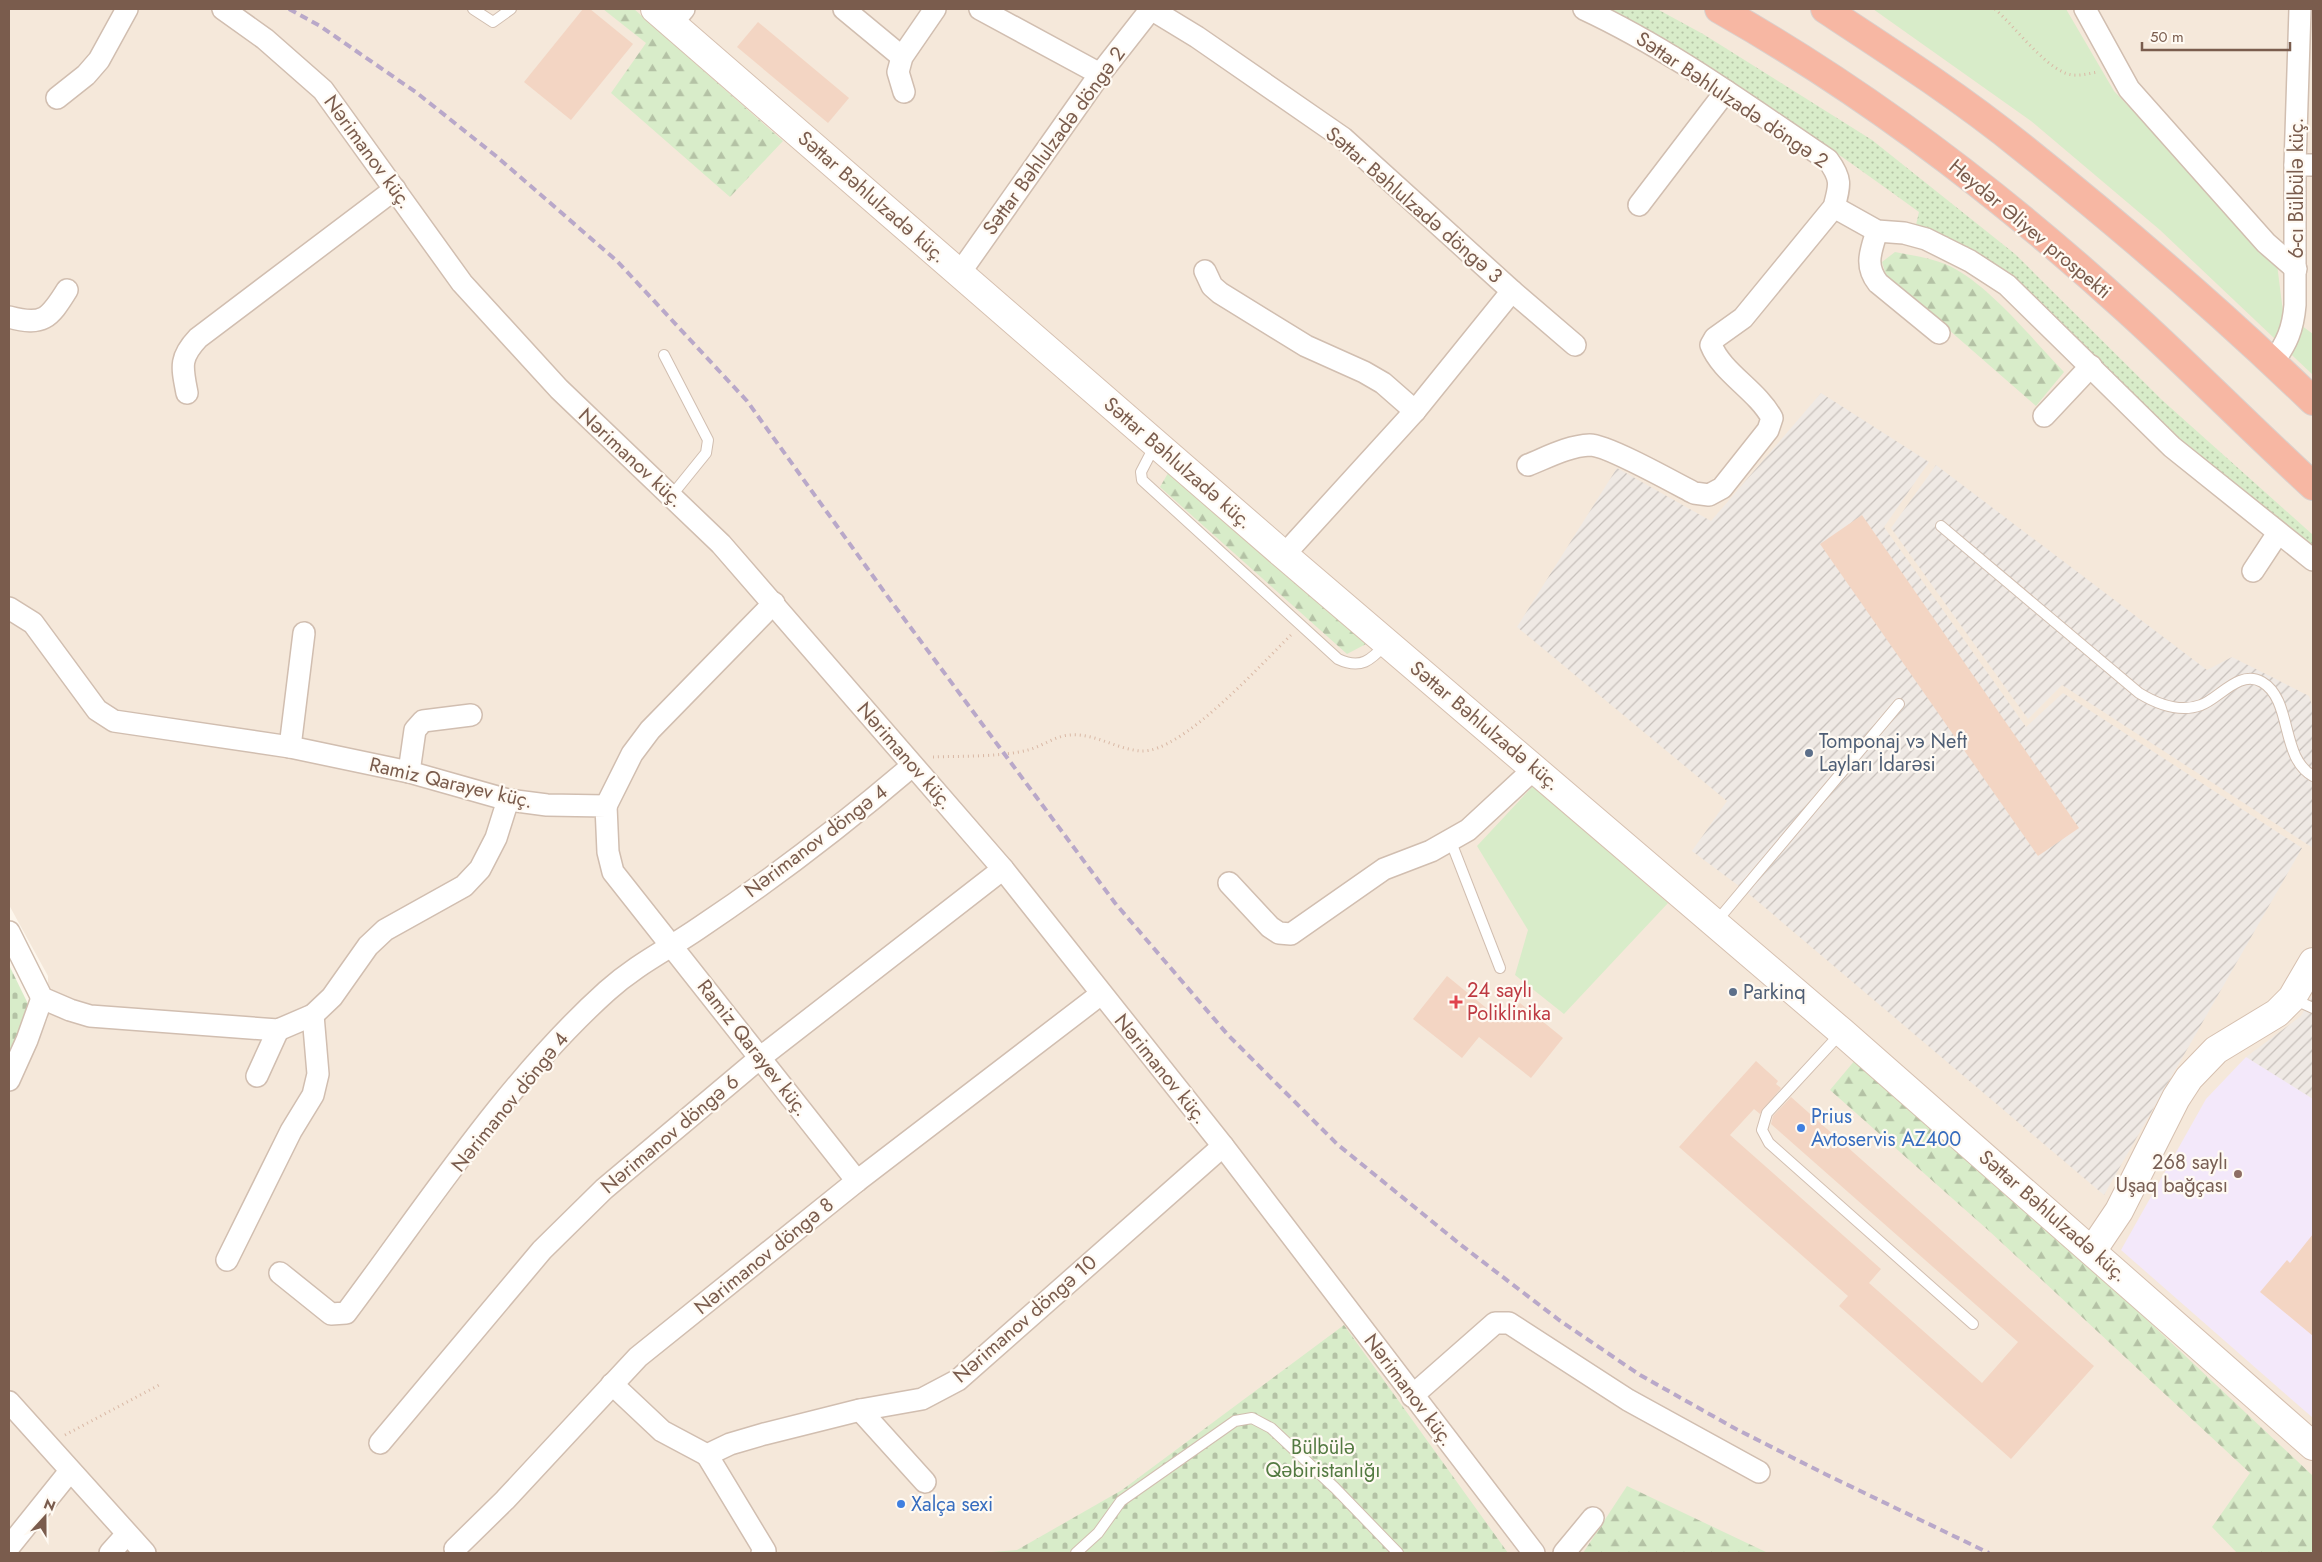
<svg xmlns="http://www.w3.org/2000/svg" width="2322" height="1562" font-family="Jost,sans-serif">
  <defs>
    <pattern id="industrial-furrows" width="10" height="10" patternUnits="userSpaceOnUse" patternTransform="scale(1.25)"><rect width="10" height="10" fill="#efe9e4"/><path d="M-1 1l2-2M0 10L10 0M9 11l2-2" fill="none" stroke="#c7c0bb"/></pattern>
    <pattern id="grass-dots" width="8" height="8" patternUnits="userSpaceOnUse" patternTransform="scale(1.25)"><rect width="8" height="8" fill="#d8ecc9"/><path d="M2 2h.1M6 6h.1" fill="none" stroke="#b4c2a5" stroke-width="1.8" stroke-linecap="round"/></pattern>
    <pattern id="forest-firs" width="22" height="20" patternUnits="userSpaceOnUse" patternTransform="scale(1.25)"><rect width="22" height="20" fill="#d8ecc9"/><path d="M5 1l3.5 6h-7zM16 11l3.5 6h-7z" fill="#b4c2a5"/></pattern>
    <pattern id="cemetery-stones" width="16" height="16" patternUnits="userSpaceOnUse" patternTransform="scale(1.25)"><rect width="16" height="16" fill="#d8ecc9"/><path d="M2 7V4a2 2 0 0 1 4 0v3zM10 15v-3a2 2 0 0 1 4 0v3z" fill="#b4c2a5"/></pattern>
  </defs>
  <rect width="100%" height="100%" fill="#fdf6ec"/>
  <polygon fill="#f5e8da" points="9,9 2313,9 2313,1553 9,1553 9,1091 25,1071 48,1018 48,976 9,905"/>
  <g fill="url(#industrial-furrows)">
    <polygon points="1821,393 1929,462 1884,527 2026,727 2063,693 2302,848 2104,1195 1743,889 1692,851 1727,801 1517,627 1617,468 1711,521"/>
    <polygon points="1936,465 2207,670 2232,657 2309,696 2313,709 2313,848 2062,685 2028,719 1891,528"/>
    <polygon points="2313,994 2313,1099 2246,1057 2301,1016"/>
  </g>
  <polygon fill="#f3e8fa" points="2246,1057 2313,1099 2313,1418 2121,1250 2206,1099"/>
  <path fill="url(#grass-dots)" d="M1606 9H1657L1703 34 1872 140 2015 254 2162 400 2313 535V552L2191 449 2014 280 1915 229 1919 212C1818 139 1717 66 1606 9Z"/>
  <g fill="url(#forest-firs)">
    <polygon points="603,9 634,9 783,141 730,197 611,93 646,43"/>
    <path d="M1895 252C1915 256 1939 259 1957 270 1995 292 2033 340 2064 372L2036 406 1886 275 1882 262Z"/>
    <polygon points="1171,468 1366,644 1347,654 1160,487"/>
    <polygon points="1856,1059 2113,1288 2313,1476 2313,1553 2237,1553 2212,1527 2250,1473 1988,1230 1830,1090"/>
    <polygon points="1627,1486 1768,1553 1583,1553"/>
  </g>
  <g fill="url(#cemetery-stones)">
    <polygon points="9,965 31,1010 9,1070"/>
    <polygon points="1344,1325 1508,1553 979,1553 1017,1550 1122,1490"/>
  </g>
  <g fill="#d8ecc9">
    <polygon points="1873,9 2066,9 2114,91 2277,264 2283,312 2313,334 2313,375 2160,230 2031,121"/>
    <polygon points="1533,786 1668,903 1564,1014 1515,975 1528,930 1477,846"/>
  </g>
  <g fill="#f3d5c3">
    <polygon points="583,9 590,9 633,44 571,120 524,82"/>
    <polygon points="758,22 849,98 828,123 737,47"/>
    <polygon points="1862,515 2079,828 2038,856 1820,544"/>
    <polygon points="1447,976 1490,1011 1496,1004 1510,1016 1520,1003 1563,1038 1531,1078 1479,1037 1462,1058 1413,1019"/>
    <polygon points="1756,1061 1778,1081 1776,1084 1781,1088 1760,1114 1754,1109 1730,1135 1881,1269 1869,1283 1982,1383 2018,1342 1771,1124 1773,1116 1791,1097 2094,1366 2011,1459 1839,1306 1848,1296 1679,1147"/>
    <polygon points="2313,1234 2313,1336 2260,1292 2287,1260 2290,1263"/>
  </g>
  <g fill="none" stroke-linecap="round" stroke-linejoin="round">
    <defs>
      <g id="lane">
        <polyline points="473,9 493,22 511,9"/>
        <polyline points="664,355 708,440 706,453 672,495"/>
        <path d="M1155 445 1141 472 1142 480 1338 659C1361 670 1371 660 1386 644"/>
        <path d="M1941 526 2139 693C2157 704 2180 713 2201 705 2219 699 2239 669 2262 682 2293 700 2280 758 2313 776"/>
        <polyline points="1451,842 1500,968"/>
        <polyline points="1716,922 1899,704"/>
        <polyline points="2293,999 2313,1008"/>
        <polyline points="1841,1033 1767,1113 1762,1130 1769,1143 1973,1324"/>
        <polyline points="1076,1553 1098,1533 1121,1501 1235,1421 1252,1418 1271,1428 1335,1488 1398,1553"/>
      </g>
      <g id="street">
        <polyline points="223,9 265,39 323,90 462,283 559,389 721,544 1003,869 1223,1146 1534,1553"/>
        <polyline points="844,9 902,57"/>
        <polyline points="980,9 1100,74"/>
        <polyline points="1151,9 1197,37 1343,138 1512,291 1415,411 1284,555"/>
        <polyline points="2085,9 2129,89 2266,243 2296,269"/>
        <polyline points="672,23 684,9"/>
        <polyline points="904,92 898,72 902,57 935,9"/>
        <polyline points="57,98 86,75 99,60 127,9"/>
        <polyline points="2295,165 2313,165"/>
        <polyline points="1639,205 1726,91"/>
        <polyline points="1834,207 1877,231 1904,233 1926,239 1970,261 2007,285 2172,447 2313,560"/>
        <path d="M1877 231C1871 251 1864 265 1878 283L1939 333"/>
        <polyline points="1205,271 1212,286 1220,293 1306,346 1364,372 1383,383 1415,411"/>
        <polyline points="959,274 1100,74 1151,9"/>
        <polyline points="1512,291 1575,345"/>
        <path d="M9 317C43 326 49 319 67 290"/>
        <path d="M2273 362C2287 343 2293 329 2295 305V165L2300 9"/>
        <path d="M187 393C182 367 179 358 198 338L395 189"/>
        <polyline points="2044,416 2091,366"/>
        <path d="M1528 465C1548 457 1568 446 1590 445 1607 445 1675 483 1694 493L1709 495 1722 488 1768 430 1772 418C1757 390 1722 373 1711 345L1715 338 1743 318 1834 207C1840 185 1842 179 1828 160 1749 107 1670 49 1584 9"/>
        <polyline points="2253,571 2278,533"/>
        <polyline points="9,608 33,623 97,710 114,721 290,747 409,772 508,800 547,805 606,806 608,852 613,872 857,1181"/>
        <polyline points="290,747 304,633"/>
        <polyline points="409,772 415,730 423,721 471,715"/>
        <polyline points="606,806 632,754 650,730 774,603"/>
        <polyline points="1229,883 1270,927 1279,933 1291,934 1384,869 1431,851 1468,830 1535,768"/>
        <polyline points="9,932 42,998 70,1010 90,1016 278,1030 313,1015 332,997 368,946 385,930 464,886 480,869 496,838 508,800"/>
        <polyline points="257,1076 278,1030"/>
        <polyline points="9,1080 27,1040 42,998"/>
        <polyline points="227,1260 291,1131 313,1095 318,1074 313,1015"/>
        <path d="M280 1273 331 1314 346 1313C427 1205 507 1081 607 991 637 964 667 950 699 928 774 878 844 824 912 766"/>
        <polyline points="612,1384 662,1431 707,1455 730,1444 764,1434 860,1410 922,1399 958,1380 1223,1146"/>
        <polyline points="1412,1396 1495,1323 1509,1323 1628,1400 1759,1472"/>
        <polyline points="9,1402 145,1553"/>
        <polyline points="860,1410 925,1482"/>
        <polyline points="380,1443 542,1250 604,1189 761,1057 1003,869"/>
        <polyline points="707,1455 765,1551 762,1553"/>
        <polyline points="9,1547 70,1471"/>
        <polyline points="455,1549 505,1500 638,1357 857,1181 1101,994"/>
        <polyline points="110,1553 127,1534"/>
        <polyline points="1564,1553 1593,1518"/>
      </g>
      <g id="secondary">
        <polyline points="655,9 1284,555 1842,1032 2313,1446"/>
        <polyline points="2092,1251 2119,1211 2176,1098 2189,1078 2216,1050 2277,1013 2292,998 2313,962"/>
      </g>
      <g id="highway">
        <path d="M1719 9C1866 92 2001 195 2126 309 2190 367 2250 428 2313 486"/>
        <path d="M1825 9C1892 53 1960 97 2023 148 2123 228 2221 312 2313 401"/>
      </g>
    </defs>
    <use href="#lane" stroke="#d1beb0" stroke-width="12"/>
    <use href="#street" stroke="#d1beb0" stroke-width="24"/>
    <use href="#secondary" stroke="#d6c0b0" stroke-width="30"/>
    <use href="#highway" stroke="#dad1cd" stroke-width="30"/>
    <g stroke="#d9b8a5" stroke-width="3" stroke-dasharray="1 4" stroke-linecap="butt">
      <path d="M1995 9C2014 26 2041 62 2063 72 2074 78 2086 74 2098 72"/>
      <path d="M933 757C961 756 1002 757 1028 750 1040 747 1051 739 1063 736 1091 730 1114 749 1141 751 1182 753 1261 664 1291 635"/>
      <polyline points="65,1435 161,1384"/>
    </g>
    <use href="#lane" stroke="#fff" stroke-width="10"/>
    <use href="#street" stroke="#fff" stroke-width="21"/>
    <use href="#secondary" stroke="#fff" stroke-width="28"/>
    <use href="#highway" stroke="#f7b7a3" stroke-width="28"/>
    <polyline stroke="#b9a8c9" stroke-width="4" stroke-dasharray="8 5" stroke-linecap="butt" points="289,9 320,26 417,93 496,156 617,261 747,401 888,597 1115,903 1228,1035 1337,1144 1461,1245 1559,1320 1640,1375 1736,1429 1825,1474 1989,1553"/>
  </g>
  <g fill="#5c6f8a" stroke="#fffaf3" stroke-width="2">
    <circle cx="1809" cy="753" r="5"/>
    <circle cx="1733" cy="992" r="5"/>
  </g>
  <path fill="#e0444e" stroke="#fffaf3" stroke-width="2" d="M1453.5 994.5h5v5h5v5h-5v5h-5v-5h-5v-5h5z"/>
  <g fill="#3f7fe0" stroke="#fffaf3" stroke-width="2">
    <circle cx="1801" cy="1128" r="5"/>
    <circle cx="901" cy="1504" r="5"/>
  </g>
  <circle fill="#8d6e63" stroke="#fffaf3" stroke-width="2" cx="2238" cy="1174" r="5"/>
  <g text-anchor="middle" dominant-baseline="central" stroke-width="4.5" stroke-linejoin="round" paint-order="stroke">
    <g font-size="20" fill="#7a5c4d" stroke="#fffaf3">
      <text transform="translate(1732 100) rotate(34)">Səttar Bəhlulzadə döngə 2</text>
      <text transform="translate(1054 141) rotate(-54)">Səttar Bəhlulzadə döngə 2</text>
      <text transform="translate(368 152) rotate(54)">Nərimanov küç.</text>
      <text transform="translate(2296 188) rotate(-90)">6-cı Bülbülə küç.</text>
      <text transform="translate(872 197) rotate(41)">Səttar Bəhlulzadə küç.</text>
      <text transform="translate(1414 205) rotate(41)">Səttar Bəhlulzadə döngə 3</text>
      <text transform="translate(2030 229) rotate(40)">Heydər Əliyev prospekti</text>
      <text transform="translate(631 458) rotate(43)">Nərimanov küç.</text>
      <text transform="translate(1178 463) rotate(41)">Səttar Bəhlulzadə küç.</text>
      <text transform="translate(1485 726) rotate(40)">Səttar Bəhlulzadə küç.</text>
      <text transform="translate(905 756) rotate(49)">Nərimanov küç.</text>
      <text transform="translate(451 783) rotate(13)">Ramiz Qarayev küç.</text>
      <text transform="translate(816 841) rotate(-37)">Nərimanov döngə 4</text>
      <text transform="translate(753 1048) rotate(52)">Ramiz Qarayev küç.</text>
      <text transform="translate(1161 1069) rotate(51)">Nərimanov küç.</text>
      <text transform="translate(510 1102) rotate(-51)">Nərimanov döngə 4</text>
      <text transform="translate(670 1134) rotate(-40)">Nərimanov döngə 6</text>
      <text transform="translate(2053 1216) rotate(41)">Səttar Bəhlulzadə küç.</text>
      <text transform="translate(764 1256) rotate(-39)">Nərimanov döngə 8</text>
      <text transform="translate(1025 1319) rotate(-41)">Nərimanov döngə 10</text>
      <text transform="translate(1409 1390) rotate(53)">Nərimanov küç.</text>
    </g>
    <g font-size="20" fill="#4e5e75" stroke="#fffaf3" text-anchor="start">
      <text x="1819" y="741">Tomponaj vэ Neft<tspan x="1819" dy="23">Layları İdarəsi</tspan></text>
      <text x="1743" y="992">Parkinq</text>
    </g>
    <g font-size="20" fill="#be3a42" stroke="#fffaf3" text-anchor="start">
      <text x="1467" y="990">24 saylı<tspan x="1467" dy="23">Poliklinika</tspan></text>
    </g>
    <g font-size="20" fill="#366cbe" stroke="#fffaf3" text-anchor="start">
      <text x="1811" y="1116">Prius<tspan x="1811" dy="23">Avtoservis AZ400</tspan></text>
      <text x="911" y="1504">Xalça sexi</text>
    </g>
    <g font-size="20" fill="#785e54" stroke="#fffaf3" text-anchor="end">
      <text x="2228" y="1162">268 saylı<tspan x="2228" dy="23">Uşaq bağçası</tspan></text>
    </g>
    <g font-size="20" fill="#537a41" stroke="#fffaf3">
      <text x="1323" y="1447">Bülbülə<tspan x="1323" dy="23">Qəbiristanlığı</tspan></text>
    </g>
  </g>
  <rect width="2322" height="1562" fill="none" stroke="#7a5c4d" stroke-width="20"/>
  <g transform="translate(45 1517) rotate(21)" stroke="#fffaf3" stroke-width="4" paint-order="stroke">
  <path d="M0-4L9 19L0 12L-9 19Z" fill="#7a5c4d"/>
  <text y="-8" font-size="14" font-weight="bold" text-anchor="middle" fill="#7a5c4d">N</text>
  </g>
  <path d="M2142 42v8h148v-8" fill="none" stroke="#7a5c4d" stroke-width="2.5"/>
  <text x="2150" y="42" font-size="15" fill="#7a5c4d" stroke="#fffaf3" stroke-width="4" paint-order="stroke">50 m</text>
</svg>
